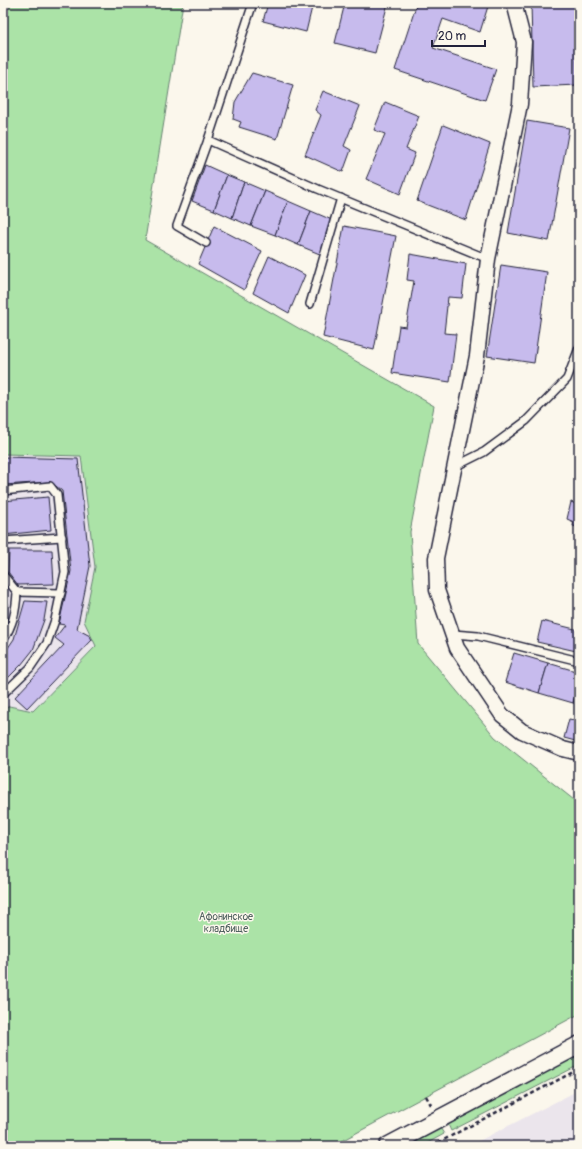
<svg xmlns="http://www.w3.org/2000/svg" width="582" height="1149" font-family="Pangolin,sans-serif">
  <rect width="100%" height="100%" fill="#fbf7ec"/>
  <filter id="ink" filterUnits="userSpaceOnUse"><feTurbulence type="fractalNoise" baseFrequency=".025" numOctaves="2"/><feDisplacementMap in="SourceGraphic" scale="8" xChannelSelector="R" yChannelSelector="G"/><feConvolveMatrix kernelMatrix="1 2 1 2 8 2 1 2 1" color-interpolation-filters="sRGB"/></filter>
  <g filter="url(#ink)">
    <g fill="#ebe5ec">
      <polygon points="3,454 81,456 95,567 84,621 96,646 33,711 9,706 3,711"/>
      <polygon points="579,1090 579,1146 469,1146"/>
    </g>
    <g fill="#abe3a7" stroke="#668271">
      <polygon points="3,3 183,3 145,240 434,406 410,532 418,644 495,737 574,800 576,888 579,894 579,1014 332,1146 3,1146 3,711 9,706 33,711 96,646 84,621 95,567 81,456 3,454"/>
      <polygon points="579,1054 579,1065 451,1131 447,1122"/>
      <polygon points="439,1126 444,1134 422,1146 402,1146"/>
    </g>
    <g fill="#c7bbed" stroke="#22223b">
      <polygon points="268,3 313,3 306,32 263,21"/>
      <polygon points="345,3 388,3 375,53 335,43"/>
      <polygon points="417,3 489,3 480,32 443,19 433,48 496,69 485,100 395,70"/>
      <polygon points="531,3 575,3 577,85 533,87"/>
      <polygon points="252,73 293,85 277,139 239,127 241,122 233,119 235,102"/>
      <polygon points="323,91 360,106 344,146 351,150 343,172 305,155 321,115 315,110"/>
      <polygon points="385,102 419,116 406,149 415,153 400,194 366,179 385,134 374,130"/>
      <polygon points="527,121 569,128 549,241 508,233"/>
      <polygon points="443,125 490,144 466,220 417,201"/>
      <polygon points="205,165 227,175 214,210 192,201"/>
      <polygon points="227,175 244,182 232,218 214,210"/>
      <polygon points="244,182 265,191 251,226 232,218"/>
      <polygon points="265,191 288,201 275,235 251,226"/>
      <polygon points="288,201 311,211 298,245 275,235"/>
      <polygon points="311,211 332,220 322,255 298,245"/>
      <polygon points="214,226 262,251 244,290 198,264"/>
      <polygon points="344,226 396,236 374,350 323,337"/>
      <polygon points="410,254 466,264 462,298 448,297 444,333 456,334 450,382 392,373 399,326 406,327 414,281 407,280"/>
      <polygon points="269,256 305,275 289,313 253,293"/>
      <polygon points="501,265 547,272 534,363 487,356"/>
      <polygon points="3,457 78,459 90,566 77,629 90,636 92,640 27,708 15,697 64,645 55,638 65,625 59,624 71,571 62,491 51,482 3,485"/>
      <polygon points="48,497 51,530 3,535 3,501"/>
      <polygon points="571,502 579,505 579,527 573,526 574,522 567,519"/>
      <polygon points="9,550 52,550 54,584 18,585 8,572"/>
      <polygon points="3,594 7,603 7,618 3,624"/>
      <polygon points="25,601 47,602 44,620 33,650 21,665 3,683 3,655 14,639"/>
      <polygon points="542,621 579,630 579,637 576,651 537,642"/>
      <polygon points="514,653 548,663 539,693 505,682"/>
      <polygon points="548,663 579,672 579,682 573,703 539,693"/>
      <polygon points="579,684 579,704 573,703"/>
      <polygon points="569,719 579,721 579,742 564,738"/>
    </g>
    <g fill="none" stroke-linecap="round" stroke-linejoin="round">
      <defs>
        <g id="service">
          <polyline points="208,140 318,189 488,259"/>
          <polyline points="206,243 177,226 208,140 253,3"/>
          <polyline points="310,304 341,198"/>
          <polyline points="454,467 484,452 526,421 567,379 579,348"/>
          <polyline points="3,491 50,486 57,495 65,572 55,620 47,643 30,668 3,694"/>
          <polyline points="3,541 62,537"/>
          <path d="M3 575 17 592C16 612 13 624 3 641"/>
          <polyline points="17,592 61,593"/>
          <polyline points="453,634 478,636 579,661"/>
        </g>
        <polyline id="minor" points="514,3 524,42 520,104 488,259 477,356 436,558 437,590 457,648 502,715 522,731 563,749 579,753"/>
        <polyline id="tertiary" points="388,1146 579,1045"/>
      </defs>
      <use href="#service" stroke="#22223b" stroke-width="10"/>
      <use href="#minor" stroke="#22223b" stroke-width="17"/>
      <use href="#tertiary" stroke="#22223b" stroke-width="20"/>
      <g stroke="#22223b" stroke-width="2.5" stroke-dasharray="4 3" stroke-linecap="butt">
        <polyline points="426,1096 431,1105"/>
        <polyline points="432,1146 579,1069"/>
      </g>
      <use href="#service" stroke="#fbf7ec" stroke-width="7"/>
      <use href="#minor" stroke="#fbf7ec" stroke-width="14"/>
      <use href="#tertiary" stroke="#fbf7ec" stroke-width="17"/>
    </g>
  </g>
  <g text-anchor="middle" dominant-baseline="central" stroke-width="3" stroke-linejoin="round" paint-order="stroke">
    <g font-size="10" fill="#4b5c5b" stroke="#fbf7ec">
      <text x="226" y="917">Афонинское<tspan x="226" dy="12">кладбище</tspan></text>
    </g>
  </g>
  <rect width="582" height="1149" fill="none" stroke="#fbf7ec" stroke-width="16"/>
  <rect x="8" y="8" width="566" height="1133" fill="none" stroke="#22223b" stroke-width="1.5" filter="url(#ink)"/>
  <path d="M432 40v6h53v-6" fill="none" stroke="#22223b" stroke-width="2"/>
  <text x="438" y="40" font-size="12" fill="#22223b" stroke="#fbf7ec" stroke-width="3" paint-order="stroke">20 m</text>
</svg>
